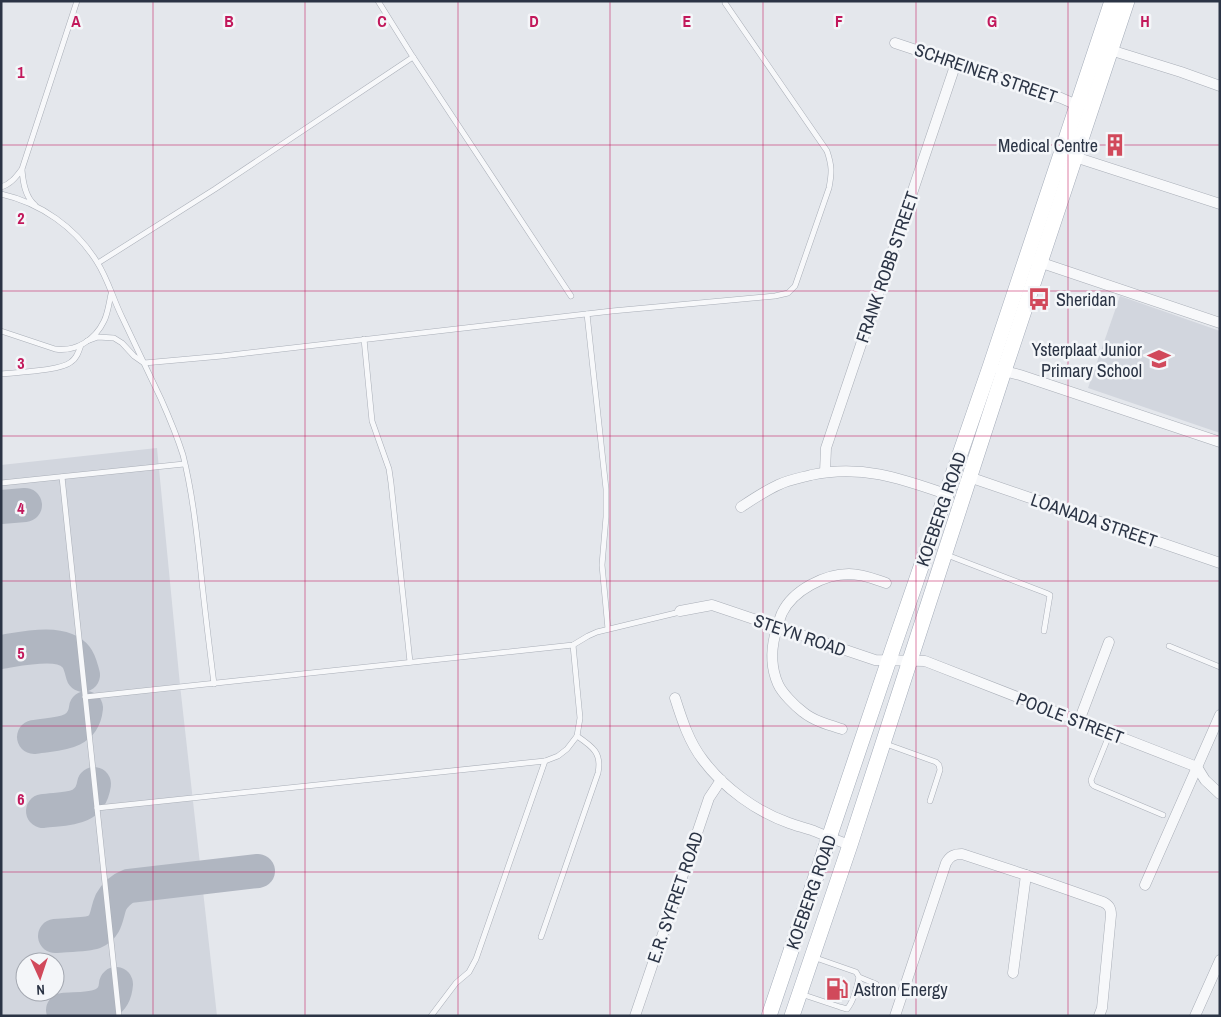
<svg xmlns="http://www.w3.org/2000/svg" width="1221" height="1017" font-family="'Archivo Narrow',sans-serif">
  <rect width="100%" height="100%" fill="#e4e7ec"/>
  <g fill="#d2d6de" fill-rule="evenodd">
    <polygon points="1120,296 1220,331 1220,433 1088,388"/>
    <path d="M157 448 180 685 217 1016H1V465ZM25 962H55V992H25Z"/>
  </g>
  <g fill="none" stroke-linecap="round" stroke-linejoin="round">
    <g stroke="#b0b6c1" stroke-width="34">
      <polyline points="1,507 25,505"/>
      <path d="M1 652C21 649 62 639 76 657 80 662 81 668 83 675"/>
      <path d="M34 737C56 733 83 736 86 708"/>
      <path d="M43 811C64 808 90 812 94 784"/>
      <path d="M55 936C65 935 85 935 94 932 108 926 106 913 111 902 115 895 121 889 129 886L258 871"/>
      <path d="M63 1010C84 1008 114 1012 116 984"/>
    </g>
    <defs>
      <g id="lane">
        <polyline points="378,1 413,57 571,296"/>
        <path d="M22 170C23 182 25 197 35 205"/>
        <path d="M1 187C11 184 16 177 22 169L77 1"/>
        <path d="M1 194C41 203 76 228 97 262 108 279 113 299 122 317 135 344 148 372 161 399 169 417 177 436 183 455 192 491 196 527 200 563 204 604 209 644 214 684"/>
        <polyline points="98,263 215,189 413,57"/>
        <polyline points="587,314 606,489 606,517 602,565 608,629"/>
        <path d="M1 331 55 349C76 352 95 340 104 321 108 313 109 303 111 294"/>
        <polyline points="364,339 372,421 389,469 391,483 410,662"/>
        <path d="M87 341 98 337 114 338 122 343 134 356 144 363 222 356 612 311 775 296 788 293 795 286 829 188C832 172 832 166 827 151L725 3"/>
        <path d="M1 374C17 372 60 371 71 362 77 358 79 351 81 345"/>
        <polyline points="62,477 119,1016"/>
        <polyline points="1,483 184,464"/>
        <polyline points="947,555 1046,593 1050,595 1044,631"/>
        <polyline points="1169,646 1220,667"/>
        <polyline points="85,697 573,645 588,636 597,632 680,612"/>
        <polyline points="1110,733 1091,780 1092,784 1094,786 1163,815"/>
        <polyline points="886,744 936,762 939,765 940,770 930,801"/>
        <polyline points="97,808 545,761 558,756 567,749 577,736 580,718 573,645"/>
        <path d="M541 937 598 773C602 753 593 747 577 736"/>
        <polyline points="859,977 876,984"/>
        <path d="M801 994 840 1007 847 1009C854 1001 857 987 859 977L856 972 813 957"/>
        <polyline points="431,1016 456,983 469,972 476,959 545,761"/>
      </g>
      <g id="street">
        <polyline points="895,43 1061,98 1077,105"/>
        <polyline points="1107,49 1181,72 1220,86"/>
        <polyline points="1075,157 1220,204"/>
        <polyline points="1036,261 1220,323"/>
        <polyline points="1000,370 1020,375 1220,442"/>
        <polyline points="825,472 826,448 956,63"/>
        <polyline points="969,477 1220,563"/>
        <path d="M741 507C753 499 765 491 778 485 788 480 800 478 811 475 860 464 900 478 946 494"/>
        <polyline points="680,611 712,605 875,660 925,661 1197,767 1205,780 1220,794"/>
        <path d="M675 698C682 720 689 742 703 760 724 788 757 812 789 823 797 826 806 828 814 831 826 836 838 841 850 845"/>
        <polyline points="1079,721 1109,642"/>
        <path d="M842 729C829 725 814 721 803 712 795 706 782 693 778 684 771 668 771 651 775 635 777 628 779 620 782 613 793 590 825 574 849 574 863 574 874 579 886 583"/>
        <polyline points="1145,885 1220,715"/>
        <polyline points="1013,973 1026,875"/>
        <polyline points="635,1016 709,798 721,780"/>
        <path d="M895 1016 946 863C950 856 954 854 962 854L1026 875 1103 902C1109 905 1111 908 1111 915L1102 1008 1099 1016"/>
        <polyline points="1195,1016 1220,960"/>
      </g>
      <g id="primary">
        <polyline points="769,1016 892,651 990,367 1112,1"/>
        <polyline points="792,1016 850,845 1004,371 1127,1"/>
      </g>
    </defs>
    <use href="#lane" stroke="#a9aeb7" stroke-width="6"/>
    <use href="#street" stroke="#a9aeb7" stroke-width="11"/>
    <use href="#primary" stroke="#a3abb8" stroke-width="16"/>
    <use href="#lane" stroke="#f7f8fa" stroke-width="5"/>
    <use href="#street" stroke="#f7f8fa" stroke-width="10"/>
    <use href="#primary" stroke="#fff" stroke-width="15"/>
  </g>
  <path fill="none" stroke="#c2185b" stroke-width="1" stroke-opacity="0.55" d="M153 1V1016M305 1V1016M458 1V1016M610 1V1016M763 1V1016M916 1V1016M1068 1V1016M1 145H1220M1 291H1220M1 436H1220M1 581H1220M1 726H1220M1 872H1220"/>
  <defs>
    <symbol id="building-bare" viewBox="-9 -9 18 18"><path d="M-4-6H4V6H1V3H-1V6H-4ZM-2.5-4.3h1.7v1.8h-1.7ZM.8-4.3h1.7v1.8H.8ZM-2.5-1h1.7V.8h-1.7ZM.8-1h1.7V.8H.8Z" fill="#d1495b" stroke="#f4f6f9" stroke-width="2.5" paint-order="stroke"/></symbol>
    <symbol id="bus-bare" viewBox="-9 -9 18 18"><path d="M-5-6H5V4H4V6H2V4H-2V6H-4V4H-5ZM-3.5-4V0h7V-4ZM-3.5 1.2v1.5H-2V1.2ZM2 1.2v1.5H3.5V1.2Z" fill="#d1495b" stroke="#f4f6f9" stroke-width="2.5" paint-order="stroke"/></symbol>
    <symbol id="school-bare" viewBox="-9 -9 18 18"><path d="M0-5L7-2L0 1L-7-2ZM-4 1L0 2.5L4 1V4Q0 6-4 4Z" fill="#d1495b" stroke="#f4f6f9" stroke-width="2.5" paint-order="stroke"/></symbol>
    <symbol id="fuel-bare" viewBox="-9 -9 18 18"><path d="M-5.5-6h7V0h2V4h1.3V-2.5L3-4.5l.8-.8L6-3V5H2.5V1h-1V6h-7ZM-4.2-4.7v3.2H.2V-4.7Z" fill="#d1495b" stroke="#f4f6f9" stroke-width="2.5" paint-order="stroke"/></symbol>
  </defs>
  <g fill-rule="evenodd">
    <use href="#building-bare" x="1099" y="129" width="32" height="32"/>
    <use href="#bus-bare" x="1023" y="283" width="32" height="32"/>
    <use href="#school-bare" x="1143" y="343" width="32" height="32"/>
    <use href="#fuel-bare" x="821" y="973" width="32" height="32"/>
  </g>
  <g text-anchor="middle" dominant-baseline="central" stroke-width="5" stroke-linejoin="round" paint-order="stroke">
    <g font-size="18" fill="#2b3445" stroke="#f4f6f9">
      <text transform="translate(986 73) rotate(19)">SCHREINER STREET</text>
      <text transform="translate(887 267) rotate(-71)">FRANK ROBB STREET</text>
      <text transform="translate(941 509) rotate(-71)">KOEBERG ROAD</text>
      <text transform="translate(1094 520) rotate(19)">LOANADA STREET</text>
      <text transform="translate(800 635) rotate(19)">STEYN ROAD</text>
      <text transform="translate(1070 718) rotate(21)">POOLE STREET</text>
      <text transform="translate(811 892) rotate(-71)">KOEBERG ROAD</text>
      <text transform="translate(675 897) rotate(-71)">E.R. SYFRET ROAD</text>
    </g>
    <g font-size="18" fill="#2b3445" stroke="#f4f6f9" text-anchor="end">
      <text x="1098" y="145">Medical Centre</text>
      <text x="1056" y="299" text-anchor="start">Sheridan</text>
      <text x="1142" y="349">Ysterplaat Junior<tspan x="1142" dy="21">Primary School</tspan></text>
      <text x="854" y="989" text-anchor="start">Astron Energy</text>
    </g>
  </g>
  <g font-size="16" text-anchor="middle" font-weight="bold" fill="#c2185b" stroke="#f4f6f9" stroke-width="5" stroke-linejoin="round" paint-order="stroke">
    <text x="76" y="27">A</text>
    <text x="229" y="27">B</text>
    <text x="382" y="27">C</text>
    <text x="534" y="27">D</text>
    <text x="687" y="27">E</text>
    <text x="839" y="27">F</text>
    <text x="992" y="27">G</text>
    <text x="1145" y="27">H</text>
    <text x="21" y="78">1</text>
    <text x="21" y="224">2</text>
    <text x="21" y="369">3</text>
    <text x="21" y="514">4</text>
    <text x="21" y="659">5</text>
    <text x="21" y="805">6</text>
  </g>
  <rect width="1221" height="1017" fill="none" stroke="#2b3445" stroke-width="5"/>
  <g transform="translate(40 977) rotate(177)"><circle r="24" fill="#f4f6f9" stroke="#a4a8b1"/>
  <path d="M0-4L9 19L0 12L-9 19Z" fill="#d1495b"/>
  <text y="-8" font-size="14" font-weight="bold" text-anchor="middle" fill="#2b3445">N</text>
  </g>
</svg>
